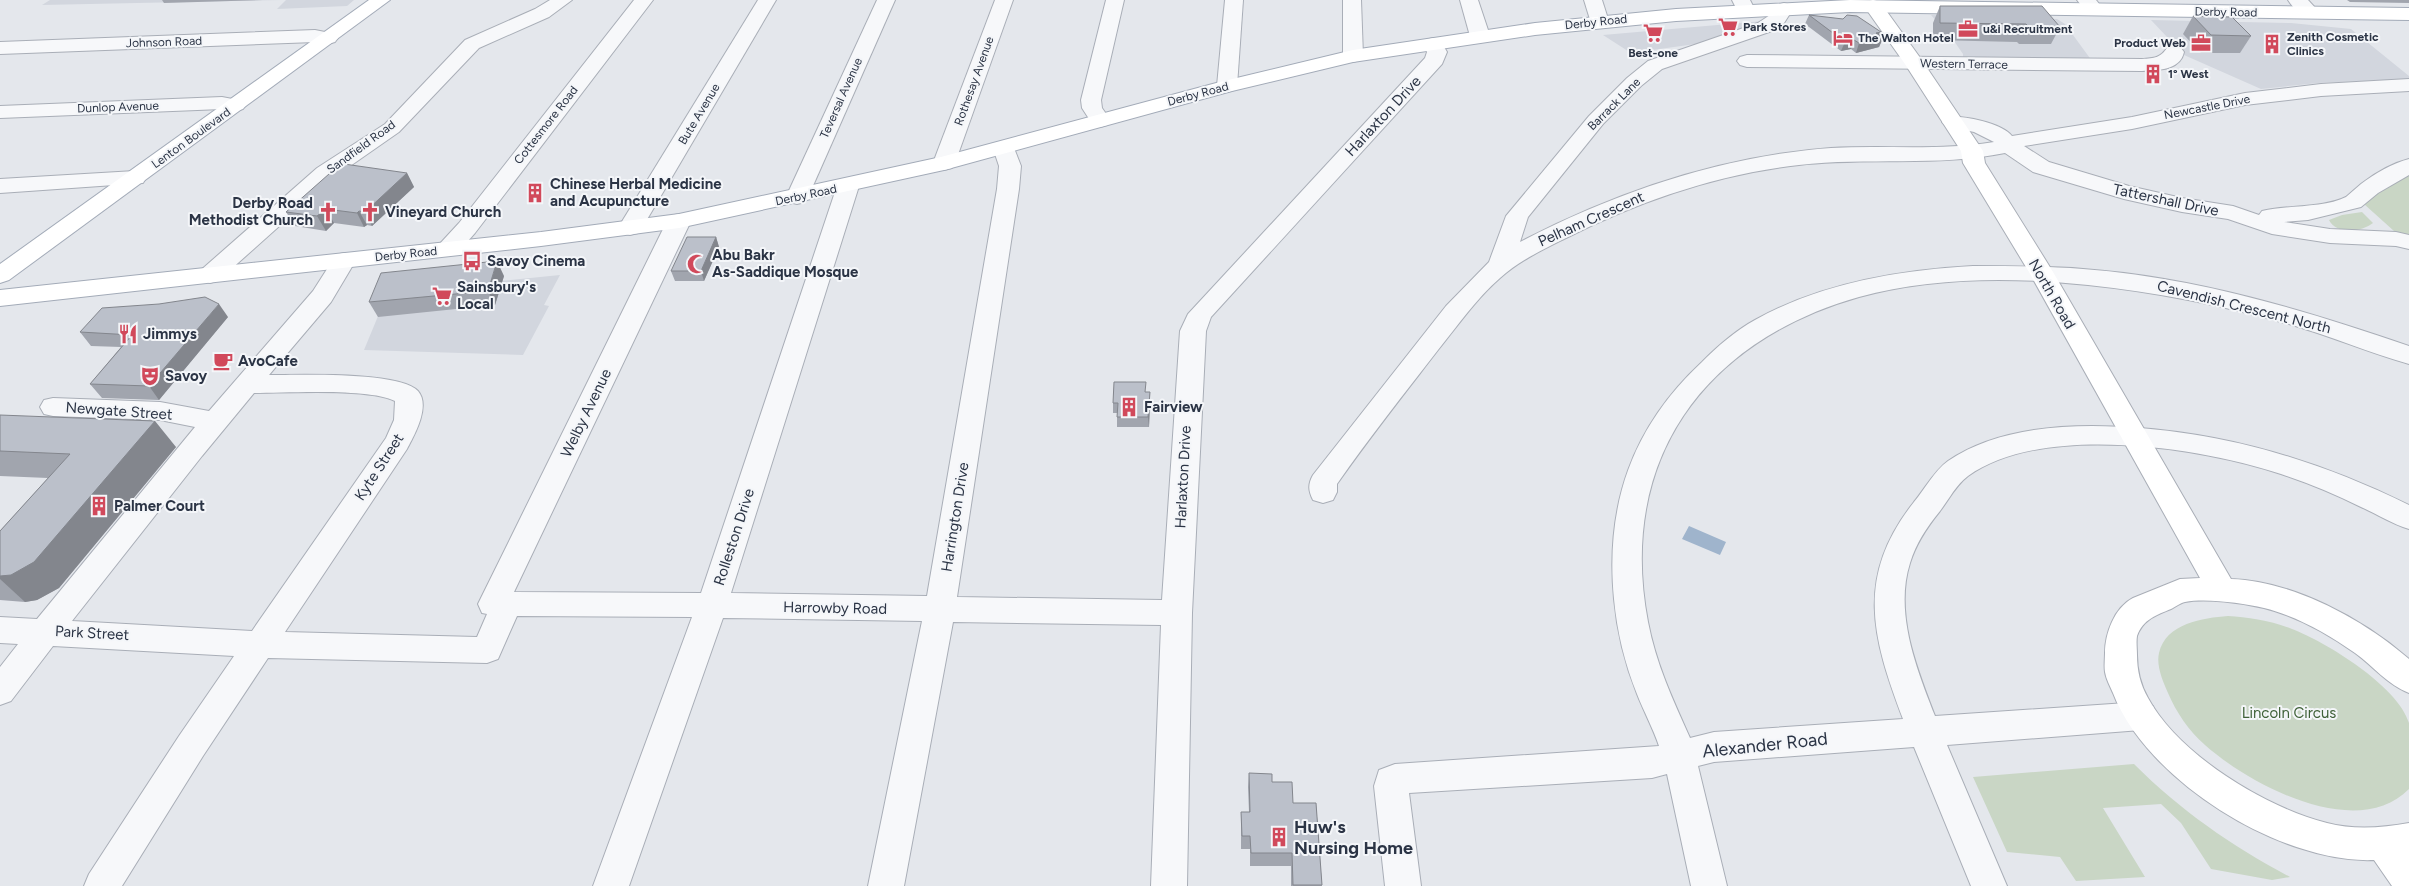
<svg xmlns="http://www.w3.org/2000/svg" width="2409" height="886" font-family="Figtree,sans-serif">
  <rect width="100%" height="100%" fill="#e4e7ec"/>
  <g fill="#d2d6de">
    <polygon points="50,0 281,0 42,5"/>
    <polygon points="286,0 354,0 347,6 277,9"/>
    <polygon points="1931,15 2057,19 2065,24 2092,61 1963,60 1963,54 1954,41"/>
    <polygon points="2151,20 2291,23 2351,29 2409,76 2409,79 2318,83 2261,89 2184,55"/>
    <polygon points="1763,21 1717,41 1631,53 1603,35"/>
    <polygon points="560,275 544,305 549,306 523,355 364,350 388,292"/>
  </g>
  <g fill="#c9d6c5">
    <polygon points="2409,176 2409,235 2394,231 2364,204 2374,190"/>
    <path d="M2362 212 2373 223C2362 232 2336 235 2329 220L2342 215Z"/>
    <path d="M2228 616C2248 617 2272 621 2292 629 2326 642 2398 686 2409 723 2409 735 2409 774 2409 789 2357 842 2250 785 2205 745 2189 731 2176 712 2168 693 2163 681 2156 666 2159 653 2166 623 2203 618 2228 616Z"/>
    <path d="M2134 764C2181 811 2232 846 2290 877L2272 880 2211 869 2181 823 2161 804 2103 808 2145 877 2076 881 2060 857 2007 852 1973 777Z"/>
  </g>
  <polygon fill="#9fb4cc" points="1689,526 1726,542 1720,555 1682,539"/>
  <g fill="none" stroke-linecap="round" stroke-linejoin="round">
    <defs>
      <g id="street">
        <polygon points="550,0 572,0 549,17 479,48 399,132 333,178 219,280 210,283 201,280 198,275 201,270 317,168 385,124 465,40 535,9"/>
        <path d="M634 0H653L475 233C464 245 456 259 439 254L435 249 459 223Z"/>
        <polygon points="758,0 776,0 642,228 638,233 630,235 622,233 618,228"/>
        <polygon points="877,0 895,0 808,197 805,202 797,204 789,202 786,197"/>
        <polygon points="995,0 1013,0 955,163 952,168 944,170 936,168 933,163"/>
        <polygon points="1106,0 1124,0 1101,100 1102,108 1111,121 1107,125 1100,127 1093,125 1082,108 1081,100"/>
        <polygon points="1225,0 1243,0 1237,86 1234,90 1227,92 1220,90 1217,86"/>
        <polygon points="1343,0 1361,0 1363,56 1360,60 1353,62 1346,60 1343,56"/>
        <polygon points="1460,0 1478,0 1490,36 1487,40 1480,42 1473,40 1470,36"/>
        <polygon points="1584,0 1602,0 1609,22 1606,26 1592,26"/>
        <polygon points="1732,0 1750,0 1755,10 1753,14 1739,14"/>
        <polygon points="2077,0 2096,0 2104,10 2102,14 2088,14"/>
        <path d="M2288 0H2308L2320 13 2318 17C2305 20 2295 11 2288 0Z"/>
        <path d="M1784 3 1791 5 1793 9 1784 23 1772 31 1662 69 1641 86 1603 124 1528 217 1520 242C1616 192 1722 156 1831 148 1885 145 1940 151 1994 142L1974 132 1946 126 1942 122 1946 118C1961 114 2002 123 2012 136L2132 117 2245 93 2321 84 2409 79V91L2321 96 2245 105 2132 129 2024 146 2049 162 2129 186 2182 198 2233 206 2259 215 2262 211C2286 205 2325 208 2346 197 2351 193 2356 188 2361 184 2374 174 2393 163 2409 159V175L2378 193 2361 207 2308 220 2284 222 2330 229 2396 232 2409 235V249L2396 246 2330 243 2272 234 2228 219 2182 212 2124 199 2033 172 2005 153C1937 167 1867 157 1799 165 1717 174 1637 202 1564 239 1542 250 1519 261 1500 278 1476 299 1458 325 1438 350 1404 394 1369 438 1337 484V492L1333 500 1323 503 1313 500C1308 490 1308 484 1313 475L1446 306 1489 262 1506 216 1589 116 1627 78 1648 61 1758 23 1770 15 1777 5Z"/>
        <polygon points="315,30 335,34 338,38 335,42 328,44 315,42 0,54 0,42"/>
        <path d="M1433 38 1440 40 1447 52 1442 64 1211 317 1206 331 1192 613 1187 886H1151L1161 625 953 622 904 886H868L922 621 723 618 629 886H593L692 617 517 616 498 659 487 663 268 658 203 756 122 886H84L89 874 179 736 234 656 53 646 11 701 0 705V667L18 644 0 643V617L37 619 195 427 160 420 53 416 44 414 40 407 44 400 53 398 160 402 209 411 313 291 336 255 344 253 352 255 356 260 331 302 269 375C298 375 400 371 418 391 431 406 414 436 407 449L285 632 477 637 487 614 482 613 478 604 667 221 671 216 679 214 687 216 691 221 514 592 701 593 837 186 840 181 848 179 856 181 859 186 731 593 927 596 997 189 999 166 993 148 996 143 1004 142 1012 143 1021 166 1019 189 957 597 1162 600 1180 331 1188 314 1425 58 1427 52 1423 44 1426 40ZM254 393C286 393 369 388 395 401L394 420 386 438 252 631 72 621 202 456Z"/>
        <path d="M2174 46 2181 48 2184 52C2180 71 2157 70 2142 71L1747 67 1740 65 1737 61 1740 57 1747 55 2142 59C2155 58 2160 58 2167 48Z"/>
        <polygon points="222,97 243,101 246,105 243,109 236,111 222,109 0,118 0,106"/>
        <polygon points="135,171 143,173 146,178 143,183 0,193 0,179"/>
        <path d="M1973 266C2010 266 2047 266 2083 269 2195 277 2304 310 2409 346V364C2369 353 2331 336 2292 325 2225 306 2157 292 2088 285 2014 277 1931 277 1859 297 1704 341 1617 460 1648 622 1656 664 1673 700 1690 738L1714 732 1903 719C1872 637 1855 577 1914 502 1925 489 1934 471 1948 461 1989 433 2044 426 2092 426 2206 427 2307 455 2409 505V529C2392 524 2377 514 2361 507 2335 494 2308 483 2281 474 2200 447 2042 423 1968 476 1956 485 1949 499 1940 511 1927 527 1916 543 1910 563 1894 613 1917 670 1935 716L2141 702 2153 706 2157 716 2153 726 2141 730 1947 745 2007 886H1971L1914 747 1714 762 1698 766 1727 886H1691L1667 774 1652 778 1409 793 1421 886H1385L1374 786 1379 770 1395 764 1659 746C1653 728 1644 712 1637 694 1625 664 1617 632 1614 599 1605 505 1632 427 1702 362 1718 346 1735 331 1755 320 1821 283 1899 270 1973 266Z"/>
      </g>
      <path id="secondary" d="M1873 0 1880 2 1921 59 1983 151 1985 163 2053 272 2231 579C2293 581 2363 619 2409 659V693C2388 685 2373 666 2355 653 2327 633 2296 616 2264 608 2242 603 2206 598 2185 602 2180 603 2175 607 2171 609 2157 615 2143 619 2137 636 2136 642 2137 649 2137 655 2137 670 2140 684 2148 698 2178 754 2266 808 2327 823 2353 830 2382 828 2409 823V886H2392L2374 860C2281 864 2146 780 2113 693 2110 686 2106 679 2105 672 2104 666 2105 659 2105 653 2105 634 2114 608 2133 598L2180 579 2200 578 2029 272 1963 163 1961 151 1905 64 1864 6 1866 2Z"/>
      <g id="primary">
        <polygon points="369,0 390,0 9,280 0,283 0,264"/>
        <polygon points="1850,0 2409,8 2409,20 1850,12 1676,21 1535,35 1353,62 1232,91 944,170 679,228 541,246 0,306 0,290 541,232 679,214 941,157 1220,82 1353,50 1535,23 1676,9"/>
      </g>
    </defs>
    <use href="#street" stroke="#a9aeb7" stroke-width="2"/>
    <use href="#secondary" stroke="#a9aeb7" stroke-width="2"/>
    <use href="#primary" stroke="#a3abb8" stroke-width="2"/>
    <use href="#street" fill="#f7f8fa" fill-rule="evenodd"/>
    <use href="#secondary" fill="#fff" fill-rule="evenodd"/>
    <use href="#primary" fill="#fff" fill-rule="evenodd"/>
  </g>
  <g fill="#a1a5ae">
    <polygon points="162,0 263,0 164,3"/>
    <polygon points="2347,0 2409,0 2409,3 2350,2"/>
    <polygon points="1940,6 2060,27 2051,44 2019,44 2017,42 1933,40 1933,23"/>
    <polygon points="1809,15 1881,32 1880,35 1883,38 1879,47 1856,53 1851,49 1841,51 1805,24"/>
    <polygon points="2193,16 2251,36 2240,53 2201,53 2183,34"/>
    <polygon points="407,173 414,187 372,226 367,225 364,227 334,223 326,231 295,226 286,212"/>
    <polygon points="716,237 719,247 704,281 675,281 671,271"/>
    <polygon points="504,276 495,305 378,317 369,302"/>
    <polygon points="228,317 159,400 102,398 90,384 121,347 91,346 80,332"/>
    <polygon points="1146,392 1150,392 1150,402 1149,427 1117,427 1117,413 1113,413 1113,403"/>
    <polygon points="0,415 176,447 59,588 37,600 25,602 0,600 0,531 48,478 0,476"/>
    <polygon points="1249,773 1272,782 1293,803 1316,803 1322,886 1291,886 1291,866 1250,866 1250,849 1241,849 1241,812 1249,812 1248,787"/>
  </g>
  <g fill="#83868d">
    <polygon points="1881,32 1878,39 1883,38 1879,47 1856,53 1859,43 1876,33"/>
    <polygon points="1854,40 1851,49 1841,51 1845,42"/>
    <polygon points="407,173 414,187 372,226 365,212"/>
    <polygon points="326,209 334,223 326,231 317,216"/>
    <polygon points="359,211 367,225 364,227 357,213"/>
    <polygon points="716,237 719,247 704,281 701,271"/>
    <polygon points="497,261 504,276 495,305 488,291"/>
    <polygon points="219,304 228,317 159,400 149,386"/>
    <polygon points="1150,392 1150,402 1149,427 1148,417"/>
    <polygon points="155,421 176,447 59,588 37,600 25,602 0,579 0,576"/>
  </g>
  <g fill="#bbc0ca" stroke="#83868d">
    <polygon points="1940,6 2042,6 2060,27 2028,26 2026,24 1940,23"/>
    <polygon points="1809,15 1843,19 1847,15 1857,16 1881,32 1876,33 1883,38 1859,43 1854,40 1845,42"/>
    <polygon points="2193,16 2232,17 2251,36 2211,35"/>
    <polygon points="344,164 407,173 365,212 359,211 357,213 326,209 317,216 286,212 338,166"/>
    <polygon points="687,237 716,237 701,271 671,271"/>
    <polygon points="497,261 488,291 369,302 381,273"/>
    <polygon points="205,297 219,304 149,386 90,384 132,335 80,332 102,308 159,304"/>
    <polygon points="1114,382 1146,382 1145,392 1150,392 1148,417 1117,417 1118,403 1113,403"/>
    <polygon points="0,415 155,421 34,562 11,575 0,576 0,531 70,454 0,451"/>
    <polygon points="1249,773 1272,774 1272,782 1292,782 1293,803 1316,803 1322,885 1293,885 1292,853 1251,853 1250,836 1242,836 1241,812 1250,812"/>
  </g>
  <defs>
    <symbol id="supermarket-bare" viewBox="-9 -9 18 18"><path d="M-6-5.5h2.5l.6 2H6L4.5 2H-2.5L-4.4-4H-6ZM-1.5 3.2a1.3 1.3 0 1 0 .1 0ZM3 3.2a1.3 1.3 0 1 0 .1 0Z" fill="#d1495b" stroke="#f4f6f9" stroke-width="2.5" paint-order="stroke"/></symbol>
    <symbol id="office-bare" viewBox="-9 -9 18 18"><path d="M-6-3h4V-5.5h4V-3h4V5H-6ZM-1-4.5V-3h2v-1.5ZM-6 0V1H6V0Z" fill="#d1495b" stroke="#f4f6f9" stroke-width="2.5" paint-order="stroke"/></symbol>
    <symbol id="hotel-bare" viewBox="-9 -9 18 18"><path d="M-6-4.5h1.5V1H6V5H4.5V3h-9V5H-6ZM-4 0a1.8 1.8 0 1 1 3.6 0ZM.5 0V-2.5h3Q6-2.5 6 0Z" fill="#d1495b" stroke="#f4f6f9" stroke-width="2.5" paint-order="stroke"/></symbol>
    <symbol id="building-bare" viewBox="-9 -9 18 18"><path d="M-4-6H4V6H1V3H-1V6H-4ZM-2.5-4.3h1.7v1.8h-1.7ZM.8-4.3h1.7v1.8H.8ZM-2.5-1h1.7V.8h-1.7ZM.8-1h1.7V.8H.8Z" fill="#d1495b" stroke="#f4f6f9" stroke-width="2.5" paint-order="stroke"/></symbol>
    <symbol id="church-bare" viewBox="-9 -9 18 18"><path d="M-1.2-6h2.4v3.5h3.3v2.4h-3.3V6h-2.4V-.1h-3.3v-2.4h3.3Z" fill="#d1495b" stroke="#f4f6f9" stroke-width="2.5" paint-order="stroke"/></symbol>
    <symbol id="bus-bare" viewBox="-9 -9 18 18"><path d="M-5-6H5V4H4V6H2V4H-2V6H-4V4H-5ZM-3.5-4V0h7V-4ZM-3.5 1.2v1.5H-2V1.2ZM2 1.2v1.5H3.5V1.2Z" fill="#d1495b" stroke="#f4f6f9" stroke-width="2.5" paint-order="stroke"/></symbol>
    <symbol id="mosque-bare" viewBox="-9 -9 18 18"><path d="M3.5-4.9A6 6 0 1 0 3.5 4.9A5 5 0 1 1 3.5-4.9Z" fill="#d1495b" stroke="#f4f6f9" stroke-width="2.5" paint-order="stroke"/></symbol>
    <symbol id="restaurant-bare" viewBox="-9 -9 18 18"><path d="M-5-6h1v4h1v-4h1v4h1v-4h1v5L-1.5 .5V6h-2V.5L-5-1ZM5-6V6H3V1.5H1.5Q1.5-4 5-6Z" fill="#d1495b" stroke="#f4f6f9" stroke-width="2.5" paint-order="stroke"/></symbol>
    <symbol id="cafe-bare" viewBox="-9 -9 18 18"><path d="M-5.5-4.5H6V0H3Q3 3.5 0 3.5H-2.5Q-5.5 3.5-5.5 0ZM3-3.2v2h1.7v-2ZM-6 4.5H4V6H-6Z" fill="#d1495b" stroke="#f4f6f9" stroke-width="2.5" paint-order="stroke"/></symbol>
    <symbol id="theatre-bare" viewBox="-9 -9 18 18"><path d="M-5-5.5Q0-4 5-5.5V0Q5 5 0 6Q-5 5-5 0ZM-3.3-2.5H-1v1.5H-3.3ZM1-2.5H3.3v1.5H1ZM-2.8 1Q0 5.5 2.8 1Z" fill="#d1495b" stroke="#f4f6f9" stroke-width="2.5" paint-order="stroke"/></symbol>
  </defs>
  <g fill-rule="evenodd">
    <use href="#supermarket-bare" x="1714" y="13" width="28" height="28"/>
    <use href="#office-bare" x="1954" y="15" width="28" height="28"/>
    <use href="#supermarket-bare" x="1639" y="19" width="28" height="28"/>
    <use href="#hotel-bare" x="1829" y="24" width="28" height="28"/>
    <use href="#office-bare" x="2187" y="29" width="28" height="28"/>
    <use href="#building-bare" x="2258" y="30" width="28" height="28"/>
    <use href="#building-bare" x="2139" y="60" width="28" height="28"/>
    <use href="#building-bare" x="521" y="179" width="28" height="28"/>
    <use href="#church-bare" x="314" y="198" width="28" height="28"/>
    <use href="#church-bare" x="356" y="198" width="28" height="28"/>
    <use href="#bus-bare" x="458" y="247" width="28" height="28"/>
    <use href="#mosque-bare" x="683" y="250" width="28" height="28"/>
    <use href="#supermarket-bare" x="428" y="282" width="28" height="28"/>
    <use href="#restaurant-bare" x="114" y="320" width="28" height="28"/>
    <use href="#cafe-bare" x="209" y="347" width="28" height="28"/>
    <use href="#theatre-bare" x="136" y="362" width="28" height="28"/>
    <use href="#building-bare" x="1115" y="393" width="28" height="28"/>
    <use href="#building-bare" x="85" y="492" width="28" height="28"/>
    <use href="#building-bare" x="1265" y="823" width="28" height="28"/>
  </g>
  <g text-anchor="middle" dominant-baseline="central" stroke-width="4" stroke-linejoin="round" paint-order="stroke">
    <g font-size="12" fill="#2b3445" stroke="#f4f6f9">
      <text transform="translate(2226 12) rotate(1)">Derby Road</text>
      <text transform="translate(1596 22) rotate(-6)">Derby Road</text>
      <text transform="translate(164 42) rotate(-2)">Johnson Road</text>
      <text transform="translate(1964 64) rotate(1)">Western Terrace</text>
      <text transform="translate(974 81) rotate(-70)">Rothesay Avenue</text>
      <text transform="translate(1198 94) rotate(-15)">Derby Road</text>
      <text transform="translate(841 98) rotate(-66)">Teversal Avenue</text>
      <text transform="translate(1614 104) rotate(-45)">Barrack Lane</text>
      <text transform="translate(118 107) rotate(-2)">Dunlop Avenue</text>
      <text transform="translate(2207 107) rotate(-11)">Newcastle Drive</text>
      <text transform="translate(699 114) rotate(-59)">Bute Avenue</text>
      <text transform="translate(546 125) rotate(-52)">Cottesmore Road</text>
      <text transform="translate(191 138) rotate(-36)">Lenton Boulevard</text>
      <text transform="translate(361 147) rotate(-36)">Sandfield Road</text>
      <text transform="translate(806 195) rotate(-12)">Derby Road</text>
      <text transform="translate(406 254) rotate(-6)">Derby Road</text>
    </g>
    <g font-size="12" font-weight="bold" fill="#2b3445" stroke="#f4f6f9" text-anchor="start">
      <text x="1743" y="27">Park Stores</text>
      <text x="1983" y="29">u&amp;i Recruitment</text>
      <text x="2287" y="37">Zenith Cosmetic<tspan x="2287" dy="14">Clinics</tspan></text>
      <text x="1858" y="38">The Walton Hotel</text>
      <text x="2186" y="43" text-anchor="end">Product Web</text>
      <text x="1653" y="53" text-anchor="middle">Best-one</text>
      <text x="2168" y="74">1° West</text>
    </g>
    <g font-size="15" fill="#2b3445" stroke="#f4f6f9">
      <text transform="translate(1383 116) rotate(-47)">Harlaxton Drive</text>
      <text transform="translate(2166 200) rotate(12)">Tattershall Drive</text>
      <text transform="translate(1591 219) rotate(-24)">Pelham Crescent</text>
      <text transform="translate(2052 294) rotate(60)">North Road</text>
      <text transform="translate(2244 307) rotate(14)">Cavendish Crescent North</text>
      <text transform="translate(119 411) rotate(4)">Newgate Street</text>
      <text transform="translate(586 413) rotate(-64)">Welby Avenue</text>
      <text transform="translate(379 467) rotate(-57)">Kyte Street</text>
      <text transform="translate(1183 477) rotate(-87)">Harlaxton Drive</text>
      <text transform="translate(955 517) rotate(-81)">Harrington Drive</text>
      <text transform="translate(734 537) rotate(-72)">Rolleston Drive</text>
      <text transform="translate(835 608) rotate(1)">Harrowby Road</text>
      <text transform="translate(92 633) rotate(3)">Park Street</text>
    </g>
    <g font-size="15" font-weight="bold" fill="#2b3445" stroke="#f4f6f9" text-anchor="start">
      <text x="550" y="184">Chinese Herbal Medicine<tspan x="550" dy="17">and Acupuncture</tspan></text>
      <text x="313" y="203" text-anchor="end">Derby Road<tspan x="313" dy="17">Methodist Church</tspan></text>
      <text x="385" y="212">Vineyard Church</text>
      <text x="712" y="255">Abu Bakr<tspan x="712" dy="17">As-Saddique Mosque</tspan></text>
      <text x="487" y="261">Savoy Cinema</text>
      <text x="457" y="287">Sainsbury's<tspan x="457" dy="17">Local</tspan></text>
      <text x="143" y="334">Jimmys</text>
      <text x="238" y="361">AvoCafe</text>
      <text x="165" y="376">Savoy</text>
      <text x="1144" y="407">Fairview</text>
      <text x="114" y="506">Palmer Court</text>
    </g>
    <g font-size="15" fill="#3f6138" stroke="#f4f6f9">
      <text x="2289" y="713">Lincoln Circus</text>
    </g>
    <g font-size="18" fill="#2b3445" stroke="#f4f6f9">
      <text transform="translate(1765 745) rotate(-6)">Alexander Road</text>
    </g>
    <g font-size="18" font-weight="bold" fill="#2b3445" stroke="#f4f6f9" text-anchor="start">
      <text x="1294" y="827">Huw's<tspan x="1294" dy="21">Nursing Home</tspan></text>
    </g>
  </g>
</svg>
